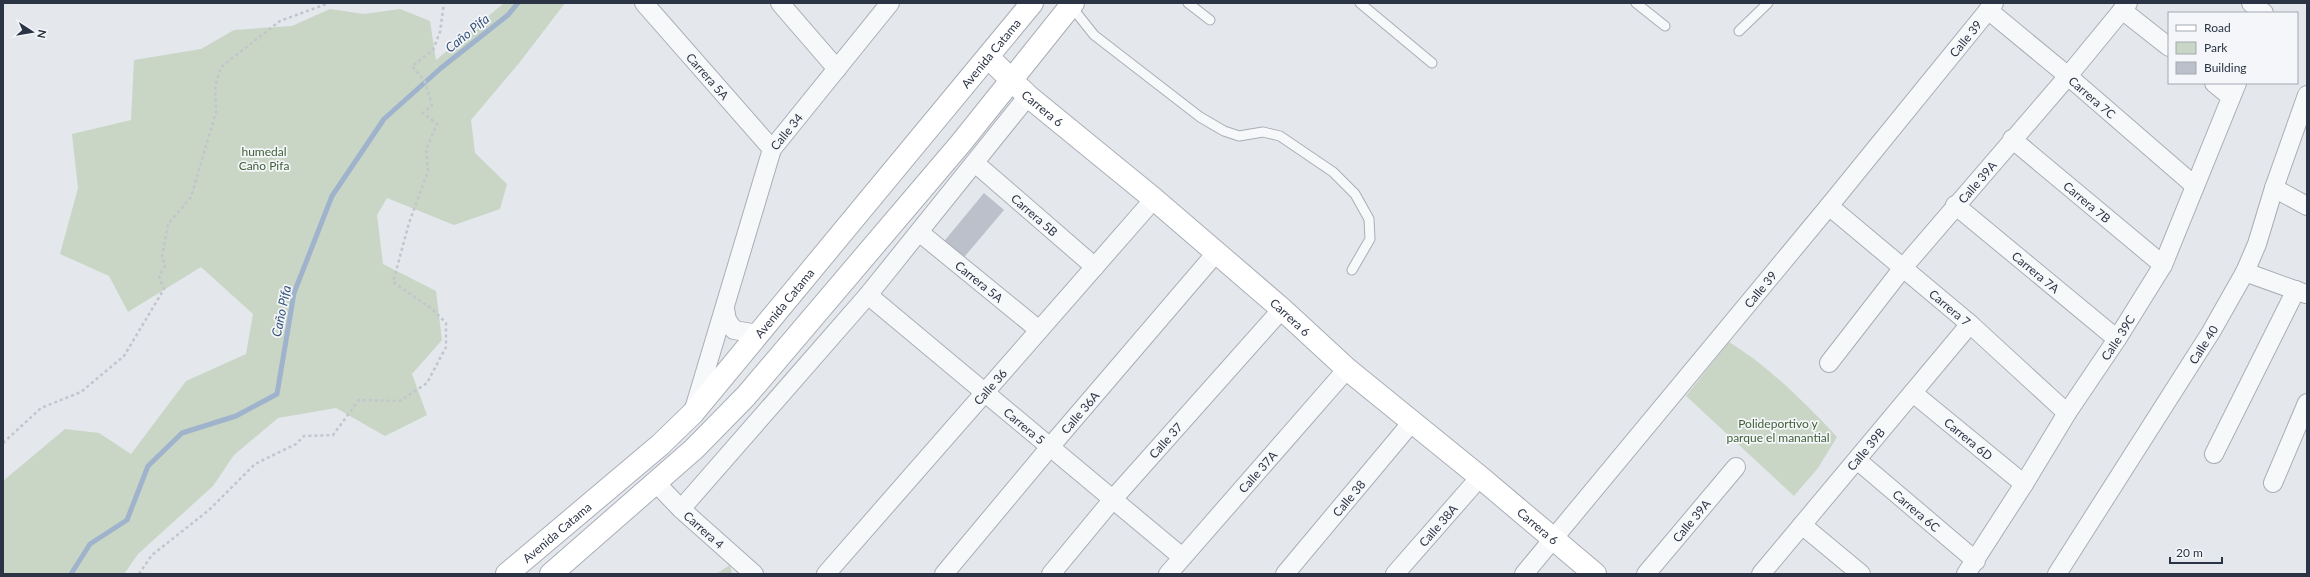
<svg xmlns="http://www.w3.org/2000/svg" width="2310" height="577" font-family="Lato,sans-serif">
  <rect width="100%" height="100%" fill="#e4e7ec"/>
  <g fill="#c9d6c5">
    <polygon points="504,3 565,3 520,62 471,120 475,153 507,184 500,209 454,225 387,198 377,215 383,264 436,291 442,340 412,374 427,415 385,436 336,408 278,418 234,455 213,486 138,554 124,574 3,574 3,481 65,429 99,433 131,454 186,381 246,354 253,314 201,267 128,312 109,276 60,254 78,188 72,134 131,120 134,60 201,49 234,30 292,26 330,9 364,14 400,9 430,21 436,60"/>
    <path d="M1729 342C1770 367 1805 403 1837 437L1818 468 1794 496 1686 396Z"/>
    <polygon points="730,565 732,574 716,574"/>
  </g>
  <g fill="none" stroke-linecap="round" stroke-linejoin="round">
    <polyline stroke="#9fb4cc" stroke-width="5" points="71,574 90,544 127,520 148,466 182,433 236,416 277,394 294,293 332,196 384,119 441,68 508,15 518,3"/>
  </g>
  <polygon fill="#bbc0ca" points="984,193 1004,210 960,262 941,245"/>
  <g fill="none" stroke-linecap="round" stroke-linejoin="round">
    <defs>
      <g id="lane">
        <polyline points="1188,3 1210,20"/>
        <polyline points="1360,3 1432,63"/>
        <polyline points="1636,3 1665,26"/>
        <polyline points="1071,6 1094,35 1200,117 1224,131 1239,136 1263,132 1280,136 1333,172 1355,194 1369,219 1370,239 1352,270"/>
        <polyline points="1739,31 1768,3"/>
      </g>
      <g id="street">
        <path id="s1" d="M644 3 772 149"/>
        <polyline points="780,3 837,69"/>
        <polyline points="2251,3 2264,13"/>
        <path id="s2" d="M1988 10 2068 76 2195 186"/>
        <polyline points="2122,10 2169,47"/>
        <polyline points="2214,83 2231,97"/>
        <path id="s3" d="M2012 139 2163 265"/>
        <path id="s4" d="M975 163 1095 267"/>
        <polyline points="2274,188 2307,206"/>
        <path id="s5" d="M1955 205 2117 339"/>
        <path id="s6" d="M1829 206 1970 324 2067 413"/>
        <path id="s7" d="M919 232 1039 330"/>
        <polyline points="2245,272 2306,294"/>
        <path id="s8" d="M868 295 1182 557"/>
        <polyline points="725,309 727,320 734,330 758,334"/>
        <path id="s9" d="M1829 363 1902 269 2068 76 2128 3"/>
        <path id="s10" d="M1913 393 2024 484"/>
        <path id="s11" d="M694 409 772 149 890 3"/>
        <polyline points="2214,454 2296,290"/>
        <path id="s12" d="M1857 460 1976 561"/>
        <path id="s13" d="M656 483 681 509 754 574"/>
        <polyline points="2273,483 2307,403"/>
        <polyline points="681,509 868,295 1028,96"/>
        <polyline points="1802,525 1861,574"/>
        <path id="s14" d="M826 574 1154 199"/>
        <path id="s15" d="M944 574 1050 447 1216 253"/>
        <path id="s16" d="M1051 574 1113 499 1282 309"/>
        <path id="s17" d="M1168 574 1347 369"/>
        <path id="s18" d="M1285 574 1412 422"/>
        <path id="s19" d="M1395 574 1480 477"/>
        <path id="s20" d="M1524 574 1829 206 1994 3"/>
        <path id="s21" d="M1646 574 1736 467"/>
        <path id="s22" d="M1761 574 1970 324"/>
        <path id="s23" d="M1966 574 2024 484 2067 413 2117 339 2163 265 2237 83"/>
        <path id="s24" d="M2057 574 2211 332 2245 272 2257 244 2274 188 2307 95"/>
      </g>
      <g id="secondary">
        <path id="s25" d="M988 57 1028 96 1154 199 1282 309 1347 369 1480 477 1595 574"/>
        <path id="s26" d="M507 574 660 445 693 413 1032 3"/>
        <polyline points="551,574 694,449 746,396 961,143 1073,3"/>
      </g>
    </defs>
    <use href="#lane" stroke="#a9aeb7" stroke-width="11"/>
    <use href="#street" stroke="#a9aeb7" stroke-width="20"/>
    <use href="#secondary" stroke="#a9aeb7" stroke-width="24"/>
    <g stroke="#c2c5cb" stroke-width="2.5" stroke-dasharray="3 3" stroke-linecap="butt">
      <polyline points="3,443 41,408 81,392 124,356 164,289 159,276 165,266 162,256 168,224 191,197 216,112 215,86 221,67 280,21 329,3"/>
      <polyline points="139,574 152,555 209,510 255,464 296,444 304,436 333,435 359,400 400,401 427,383 446,347 446,323 432,309 393,282 409,223 428,171 426,150 437,124 423,113 432,105 425,82 412,66 433,50 440,32 444,3"/>
    </g>
    <use href="#lane" stroke="#f7f8fa" stroke-width="9"/>
    <use href="#street" stroke="#f7f8fa" stroke-width="18"/>
    <use href="#secondary" stroke="#fff" stroke-width="22"/>
  </g>
  <g text-anchor="middle" dominant-baseline="central" stroke-width="3.5" stroke-linejoin="round" paint-order="stroke">
    <g font-size="12" fill="#2b3445" stroke="#f4f6f9">
      <text stroke="none"><textPath href="#s20" startOffset="694">Calle 39</textPath></text>
      <text stroke="none"><textPath href="#s26" startOffset="713">Avenida Catama</textPath></text>
      <text stroke="none"><textPath href="#s1" startOffset="97">Carrera 5A</textPath></text>
      <text stroke="none"><textPath href="#s2" startOffset="136">Carrera 7C</textPath></text>
      <text stroke="none"><textPath href="#s25" startOffset="75">Carrera 6</textPath></text>
      <text stroke="none"><textPath href="#s11" startOffset="294">Calle 34</textPath></text>
      <text stroke="none"><textPath href="#s9" startOffset="234">Calle 39A</textPath></text>
      <text stroke="none"><textPath href="#s3" startOffset="98">Carrera 7B</textPath></text>
      <text stroke="none"><textPath href="#s4" startOffset="79">Carrera 5B</textPath></text>
      <text stroke="none"><textPath href="#s5" startOffset="105">Carrera 7A</textPath></text>
      <text stroke="none"><textPath href="#s7" startOffset="78">Carrera 5A</textPath></text>
      <text stroke="none"><textPath href="#s20" startOffset="370">Calle 39</textPath></text>
      <text stroke="none"><textPath href="#s26" startOffset="389">Avenida Catama</textPath></text>
      <text stroke="none"><textPath href="#s6" startOffset="158">Carrera 7</textPath></text>
      <text stroke="none"><textPath href="#s25" startOffset="399">Carrera 6</textPath></text>
      <text stroke="none"><textPath href="#s23" startOffset="281">Calle 39C</textPath></text>
      <text stroke="none"><textPath href="#s24" startOffset="272">Calle 40</textPath></text>
      <text stroke="none"><textPath href="#s14" startOffset="249">Calle 36</textPath></text>
      <text stroke="none"><textPath href="#s15" startOffset="211">Calle 36A</textPath></text>
      <text stroke="none"><textPath href="#s8" startOffset="204">Carrera 5</textPath></text>
      <text stroke="none"><textPath href="#s10" startOffset="72">Carrera 6D</textPath></text>
      <text stroke="none"><textPath href="#s16" startOffset="176">Calle 37</textPath></text>
      <text stroke="none"><textPath href="#s22" startOffset="163">Calle 39B</textPath></text>
      <text stroke="none"><textPath href="#s17" startOffset="136">Calle 37A</textPath></text>
      <text stroke="none"><textPath href="#s18" startOffset="99">Calle 38</textPath></text>
      <text stroke="none"><textPath href="#s12" startOffset="78">Carrera 6C</textPath></text>
      <text stroke="none"><textPath href="#s21" startOffset="70">Calle 39A</textPath></text>
      <text stroke="none"><textPath href="#s19" startOffset="65">Calle 38A</textPath></text>
      <text stroke="none"><textPath href="#s25" startOffset="723">Carrera 6</textPath></text>
      <text stroke="none"><textPath href="#s13" startOffset="67">Carrera 4</textPath></text>
      <text stroke="none"><textPath href="#s26" startOffset="65">Avenida Catama</textPath></text>
    </g>
    <g font-size="12" fill="#3f6138" stroke="#f4f6f9">
      <text x="264" y="151">humedal<tspan x="264" dy="14">Caño Pifa</tspan></text>
      <text x="1778" y="423">Polideportivo y<tspan x="1778" dy="14">parque el manantial</tspan></text>
    </g>
    <g font-size="13" font-style="italic" fill="#34527a" stroke="#f4f6f9">
      <text transform="translate(467 33) rotate(-39)">Caño Pifa</text>
      <text transform="translate(281 311) rotate(-78)">Caño Pifa</text>
    </g>
  </g>
  <rect width="2310" height="577" fill="none" stroke="#2b3445" stroke-width="8"/>
  <rect x="2168" y="12" width="130" height="72" fill="#f4f6f9" stroke="#a4a8b1"/>
  <rect x="2176" y="25" width="20" height="6" fill="#ffffff" stroke="#a4a8b1"/>
  <text x="2204" y="32" font-size="12" fill="#2b3445">Road</text>
  <rect x="2176" y="42" width="20" height="12" fill="#c9d6c5" stroke="#a4a8b1"/>
  <text x="2204" y="52" font-size="12" fill="#2b3445">Park</text>
  <rect x="2176" y="62" width="20" height="12" fill="#bbc0ca" stroke="#a4a8b1"/>
  <text x="2204" y="72" font-size="12" fill="#2b3445">Building</text>
  <g transform="translate(32 32) rotate(102)" stroke="#f4f6f9" stroke-width="3" paint-order="stroke">
  <path d="M0-3L7 15L0 10L-7 15Z" fill="#2b3445"/>
  <text y="-6" font-size="11" font-weight="bold" text-anchor="middle" fill="#2b3445">N</text>
  </g>
  <path d="M2170 557v6h52v-6" fill="none" stroke="#2b3445" stroke-width="2"/>
  <text x="2176" y="557" font-size="12" fill="#2b3445" stroke="#f4f6f9" stroke-width="3" paint-order="stroke">20 m</text>
</svg>
